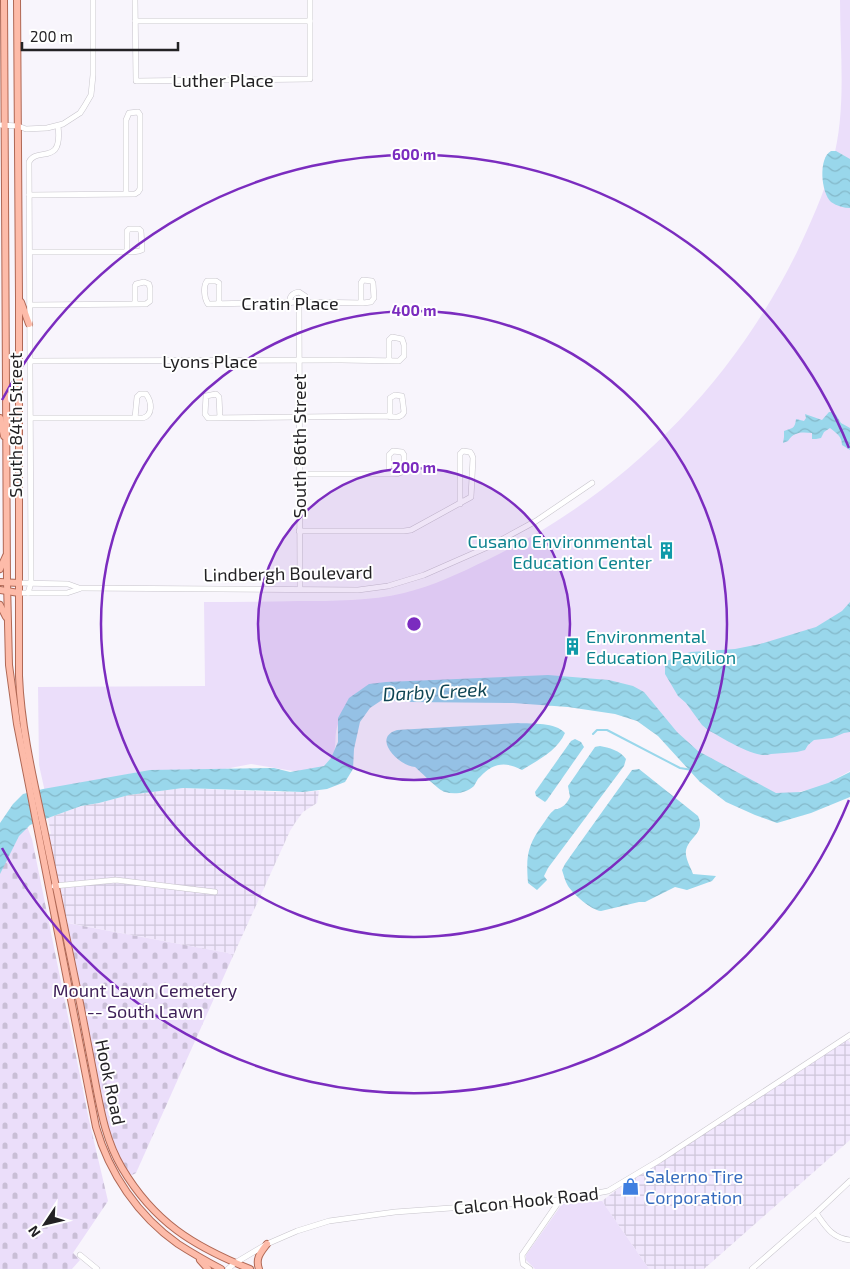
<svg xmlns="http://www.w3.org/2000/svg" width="850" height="1269" font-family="'Exo 2',sans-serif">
  <defs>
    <pattern id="industrial-grid" width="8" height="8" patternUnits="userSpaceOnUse" patternTransform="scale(1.25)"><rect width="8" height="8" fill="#f1e7fd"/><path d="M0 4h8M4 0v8" fill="none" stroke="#cec6d9"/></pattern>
    <pattern id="cemetery-stones" width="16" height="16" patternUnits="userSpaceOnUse" patternTransform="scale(1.25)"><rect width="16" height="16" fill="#ebdefa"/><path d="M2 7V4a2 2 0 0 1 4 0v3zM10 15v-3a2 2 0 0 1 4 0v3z" fill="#c9bed6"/></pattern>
    <pattern id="water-waves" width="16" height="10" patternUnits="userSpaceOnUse" patternTransform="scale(1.25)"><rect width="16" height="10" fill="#99d7eb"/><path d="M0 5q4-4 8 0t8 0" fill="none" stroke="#84b8c9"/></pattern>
  </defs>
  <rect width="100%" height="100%" fill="#f8f5fc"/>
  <g fill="url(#industrial-grid)">
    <polygon points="183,788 275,792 303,792 319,791 317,803 303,812 295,823 290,831 233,956 228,953 63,922 44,831 51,834 48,818 81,806 99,803 129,795"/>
    <polygon points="847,1039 850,1043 850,1140 704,1269 649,1269 602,1201 660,1157 701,1130"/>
  </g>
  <g fill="#ebdefa">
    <path d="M840 0H850V771L821 787 794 793H766L734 781 678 736 550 676H528L520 677 369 686C350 692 340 714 336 732 335 739 336 745 334 752 333 757 330 762 329 767L299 772 251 764 209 772 195 773 146 771 133 773 100 781 45 792 39 765 38 687 205 686 204 602C236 602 268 602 299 601 334 601 370 601 404 593 433 586 460 573 487 560 622 495 731 386 797 252 810 224 824 194 832 164 847 111 840 54 840 0Z"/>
    <polygon points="602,1201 649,1269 535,1269 526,1260 526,1255 562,1204"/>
  </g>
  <g fill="url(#cemetery-stones)">
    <polygon points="22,814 32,839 89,1120 108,1201 73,1253 80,1260 72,1269 0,1269 0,858"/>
    <path d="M67 923 228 953 233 956 136 1173 130 1176C120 1158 112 1140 106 1120Z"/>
  </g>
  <g fill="url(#water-waves)">
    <path d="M831 151H836L850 159V208C844 208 837 206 831 202 821 193 818 158 831 151Z"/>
    <path d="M829 412H832L836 415 841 423 850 428V450L842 445C842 436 836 433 830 428L824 432 821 438 816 439H812V433C803 432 794 431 788 441L783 443 784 437V431C792 428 795 429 796 419L804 421 806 418 805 414 822 420Z"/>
    <path d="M850 602V732L844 733 832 738 814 740 808 745 805 750 797 752 771 754C756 760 723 738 708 730L702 725 686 703 678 696 665 674V662L677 656 691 652 735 649 760 644 816 627 842 611Z"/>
    <polygon points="548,675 609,680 633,686 644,692 677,732 698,751 776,793 801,792 828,783 850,772 850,797 811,813 777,823 755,815 726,802 700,782 658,736 637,721 615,714 568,707 513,703 410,702 382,700 370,708 360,722 354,749 353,769 345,782 327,789 303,792 183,788 129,795 99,803 81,806 48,818 30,825 19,836 0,874 0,823 13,804 23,794 43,789 150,770 274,768 290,772 324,766 331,758 338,742 338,718 349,698 369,684 386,682"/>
    <path d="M518 723C533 724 555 722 565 733 557 751 538 760 522 770 505 761 493 763 480 777 477 779 476 783 474 786 466 793 455 795 445 792 438 790 421 772 415 767 399 766 371 738 397 730Z"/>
    <polygon points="575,739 581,742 584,747 547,800 545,802 536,796 535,792 571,741"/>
    <path d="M600 746C609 748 620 750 626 759L624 766 548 868 544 876 547 880 537 890 528 883C526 856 527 846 543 824 546 820 549 814 553 811 556 808 556 810 560 808 565 806 568 801 570 797L568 786 595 747Z"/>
    <path d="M639 769 698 816C707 835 684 838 686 855 687 862 691 868 693 874L716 876 712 881 687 890 675 887 645 902H639L601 911C591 910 574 895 568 886 565 881 564 876 562 870L565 864 572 854 632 770Z"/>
  </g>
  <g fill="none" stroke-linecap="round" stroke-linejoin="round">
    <polyline stroke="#99d7eb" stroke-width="2" points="593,734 597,730 607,730 680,768 692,770"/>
    <defs>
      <g id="minor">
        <polyline points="135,0 136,81 310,79 310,0"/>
        <polyline points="135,21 310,21"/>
        <polyline points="0,125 18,126 26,129 47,128 63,124 80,113 84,107 91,95 93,75 93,0"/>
        <polyline points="29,195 135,194 138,192 140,189 140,115 138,112 129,113 126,120 126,194"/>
        <polyline points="30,252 132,252 139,251 142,250 142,248 141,231 139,229 129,229 127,231 127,252"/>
        <path d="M290 303C289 297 292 293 299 292L305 296 307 302"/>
        <polyline points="299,303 300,589"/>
        <path d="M219 304V283L216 281H207C203 286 204 298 208 304H210L307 302 363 303 371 302 374 298 373 283 372 281 363 280 361 283V303"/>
        <polyline points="30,305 144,304 146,304 150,301 150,288 149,284 144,282 136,284 135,286 135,304"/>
        <polyline points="30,361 341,360 399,361 404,356 404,345 402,339 392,337 389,340 389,360"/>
        <path d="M31 418H143C153 415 152 402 146 394H140L137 397 135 418"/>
        <path d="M220 418 219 397 216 394 206 396 205 414 208 418H210L387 416C393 417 401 419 404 412L402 396 395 395 390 398V417"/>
        <path d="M299 474H389C394 474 400 475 404 470V455L402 452 393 451 389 455V474"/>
        <polyline points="299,531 404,531 411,530 471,497 473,458 472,455 470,452 463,451 460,454 460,504"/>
        <polyline points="19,583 68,584 79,588 358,590 388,586 424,575 490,546 536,521 592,483"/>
        <polyline points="19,593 67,593 79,589"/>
        <path d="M28 593 31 583V571L29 162C37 146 63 167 58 126"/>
        <polyline points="54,886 116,880 215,892"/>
        <path d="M816 1213C826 1227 832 1238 850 1240"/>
        <polyline points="80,1255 97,1269"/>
        <polyline points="228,1269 235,1263 267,1244 297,1231 329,1221 395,1212 560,1200 608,1191 660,1160 850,1035"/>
        <polyline points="530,1269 523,1264 522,1255 560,1200"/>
        <polyline points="752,1269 816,1213 850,1181"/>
      </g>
      <g id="major">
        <path d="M4 0 7 582 9 665 17 724 96 1127C109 1173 138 1216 178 1244 192 1253 206 1261 221 1269"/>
        <path d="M17 0 19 297V676C21 727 33 778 44 829 56 887 68 945 80 1003 85 1029 90 1055 95 1081 101 1112 106 1141 122 1168 154 1222 193 1246 250 1269"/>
        <polyline points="21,302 29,324"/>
        <polyline points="0,418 4,436"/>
        <polyline points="0,569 6,556"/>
        <polyline points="0,582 19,583"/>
        <polyline points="0,590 19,593"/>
        <polyline points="0,605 6,617"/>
        <polyline points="200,1260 208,1269"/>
        <path d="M259 1269C255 1258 261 1252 267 1244"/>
      </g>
    </defs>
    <use href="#minor" stroke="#c7c4cb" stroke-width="6"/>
    <use href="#major" stroke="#b06855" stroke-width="8"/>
    <use href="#minor" stroke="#fff" stroke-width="5"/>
    <use href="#major" stroke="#fdbba9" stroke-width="6"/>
  </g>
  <circle cx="414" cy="624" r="156" fill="#7b2cbf" fill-opacity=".12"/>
  <g fill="none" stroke="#7b2cbf" stroke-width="2.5">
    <circle cx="414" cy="624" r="156"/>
    <circle cx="414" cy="624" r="313"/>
    <path d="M849 800A469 469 0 0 1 2 848M2 400A469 469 0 0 1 849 448"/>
  </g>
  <defs>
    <symbol id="building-bare" viewBox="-9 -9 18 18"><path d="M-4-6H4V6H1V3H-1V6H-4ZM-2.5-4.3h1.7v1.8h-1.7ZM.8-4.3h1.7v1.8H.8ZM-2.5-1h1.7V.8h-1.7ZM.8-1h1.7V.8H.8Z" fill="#0f9aa8" stroke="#fff" stroke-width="2.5" paint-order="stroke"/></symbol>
    <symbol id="shop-bare" viewBox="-9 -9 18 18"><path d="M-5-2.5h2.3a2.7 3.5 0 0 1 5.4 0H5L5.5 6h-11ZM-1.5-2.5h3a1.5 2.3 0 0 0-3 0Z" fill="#3f7fe0" stroke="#fff" stroke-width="2.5" paint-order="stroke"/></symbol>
  </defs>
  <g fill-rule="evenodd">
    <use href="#building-bare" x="654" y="538" width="25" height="25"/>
    <use href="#building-bare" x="560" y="634" width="25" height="25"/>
    <use href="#shop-bare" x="618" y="1174" width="25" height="25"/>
  </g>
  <g text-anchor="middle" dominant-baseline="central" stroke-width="4" stroke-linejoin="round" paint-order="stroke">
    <g font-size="18" fill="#232224" stroke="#fff">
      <text x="223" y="80">Luther Place</text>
      <text x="290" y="303">Cratin Place</text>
      <text x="210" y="361">Lyons Place</text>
      <text transform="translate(15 425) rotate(-90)">South 84th Street</text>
      <text transform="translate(299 446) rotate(-90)">South 86th Street</text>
      <text transform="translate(288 573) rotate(-1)">Lindbergh Boulevard</text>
      <text transform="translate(111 1082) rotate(78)">Hook Road</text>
      <text transform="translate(526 1200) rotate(-6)">Calcon Hook Road</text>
    </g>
    <g font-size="18" fill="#0d838f" stroke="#fff" text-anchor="end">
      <text x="652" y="541">Cusano Environmental<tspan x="652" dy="21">Education Center</tspan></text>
      <text x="586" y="636" text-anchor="start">Environmental<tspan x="586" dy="21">Education Pavilion</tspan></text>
    </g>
    <g font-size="18" fill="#3f2159" stroke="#fff">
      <text x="145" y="990">Mount Lawn Cemetery<tspan x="145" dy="21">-- South Lawn</tspan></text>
    </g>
    <g font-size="18" fill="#366cbe" stroke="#fff" text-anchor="start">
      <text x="645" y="1176">Salerno Tire<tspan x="645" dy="21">Corporation</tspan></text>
    </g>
    <g font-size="19" font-style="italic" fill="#0f4554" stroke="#fff">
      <text transform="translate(435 691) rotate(-3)">Darby Creek</text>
    </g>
  </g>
  <circle cx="414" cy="624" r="8" fill="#7b2cbf" stroke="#fff" stroke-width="2.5"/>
  <g font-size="15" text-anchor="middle" font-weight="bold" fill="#7b2cbf" stroke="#fff" stroke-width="4" stroke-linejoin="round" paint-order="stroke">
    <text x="414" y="160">600 m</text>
    <text x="414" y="316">400 m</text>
    <text x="414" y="473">200 m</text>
  </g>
  <g transform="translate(45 1224) rotate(235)" stroke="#ffffff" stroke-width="4" paint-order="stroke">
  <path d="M0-4L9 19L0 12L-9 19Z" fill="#232224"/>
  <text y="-8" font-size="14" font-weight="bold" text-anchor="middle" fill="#232224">N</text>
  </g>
  <path d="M22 42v8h156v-8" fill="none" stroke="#232224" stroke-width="2.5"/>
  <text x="30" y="42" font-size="15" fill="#232224" stroke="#ffffff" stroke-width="4" paint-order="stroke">200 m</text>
</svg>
